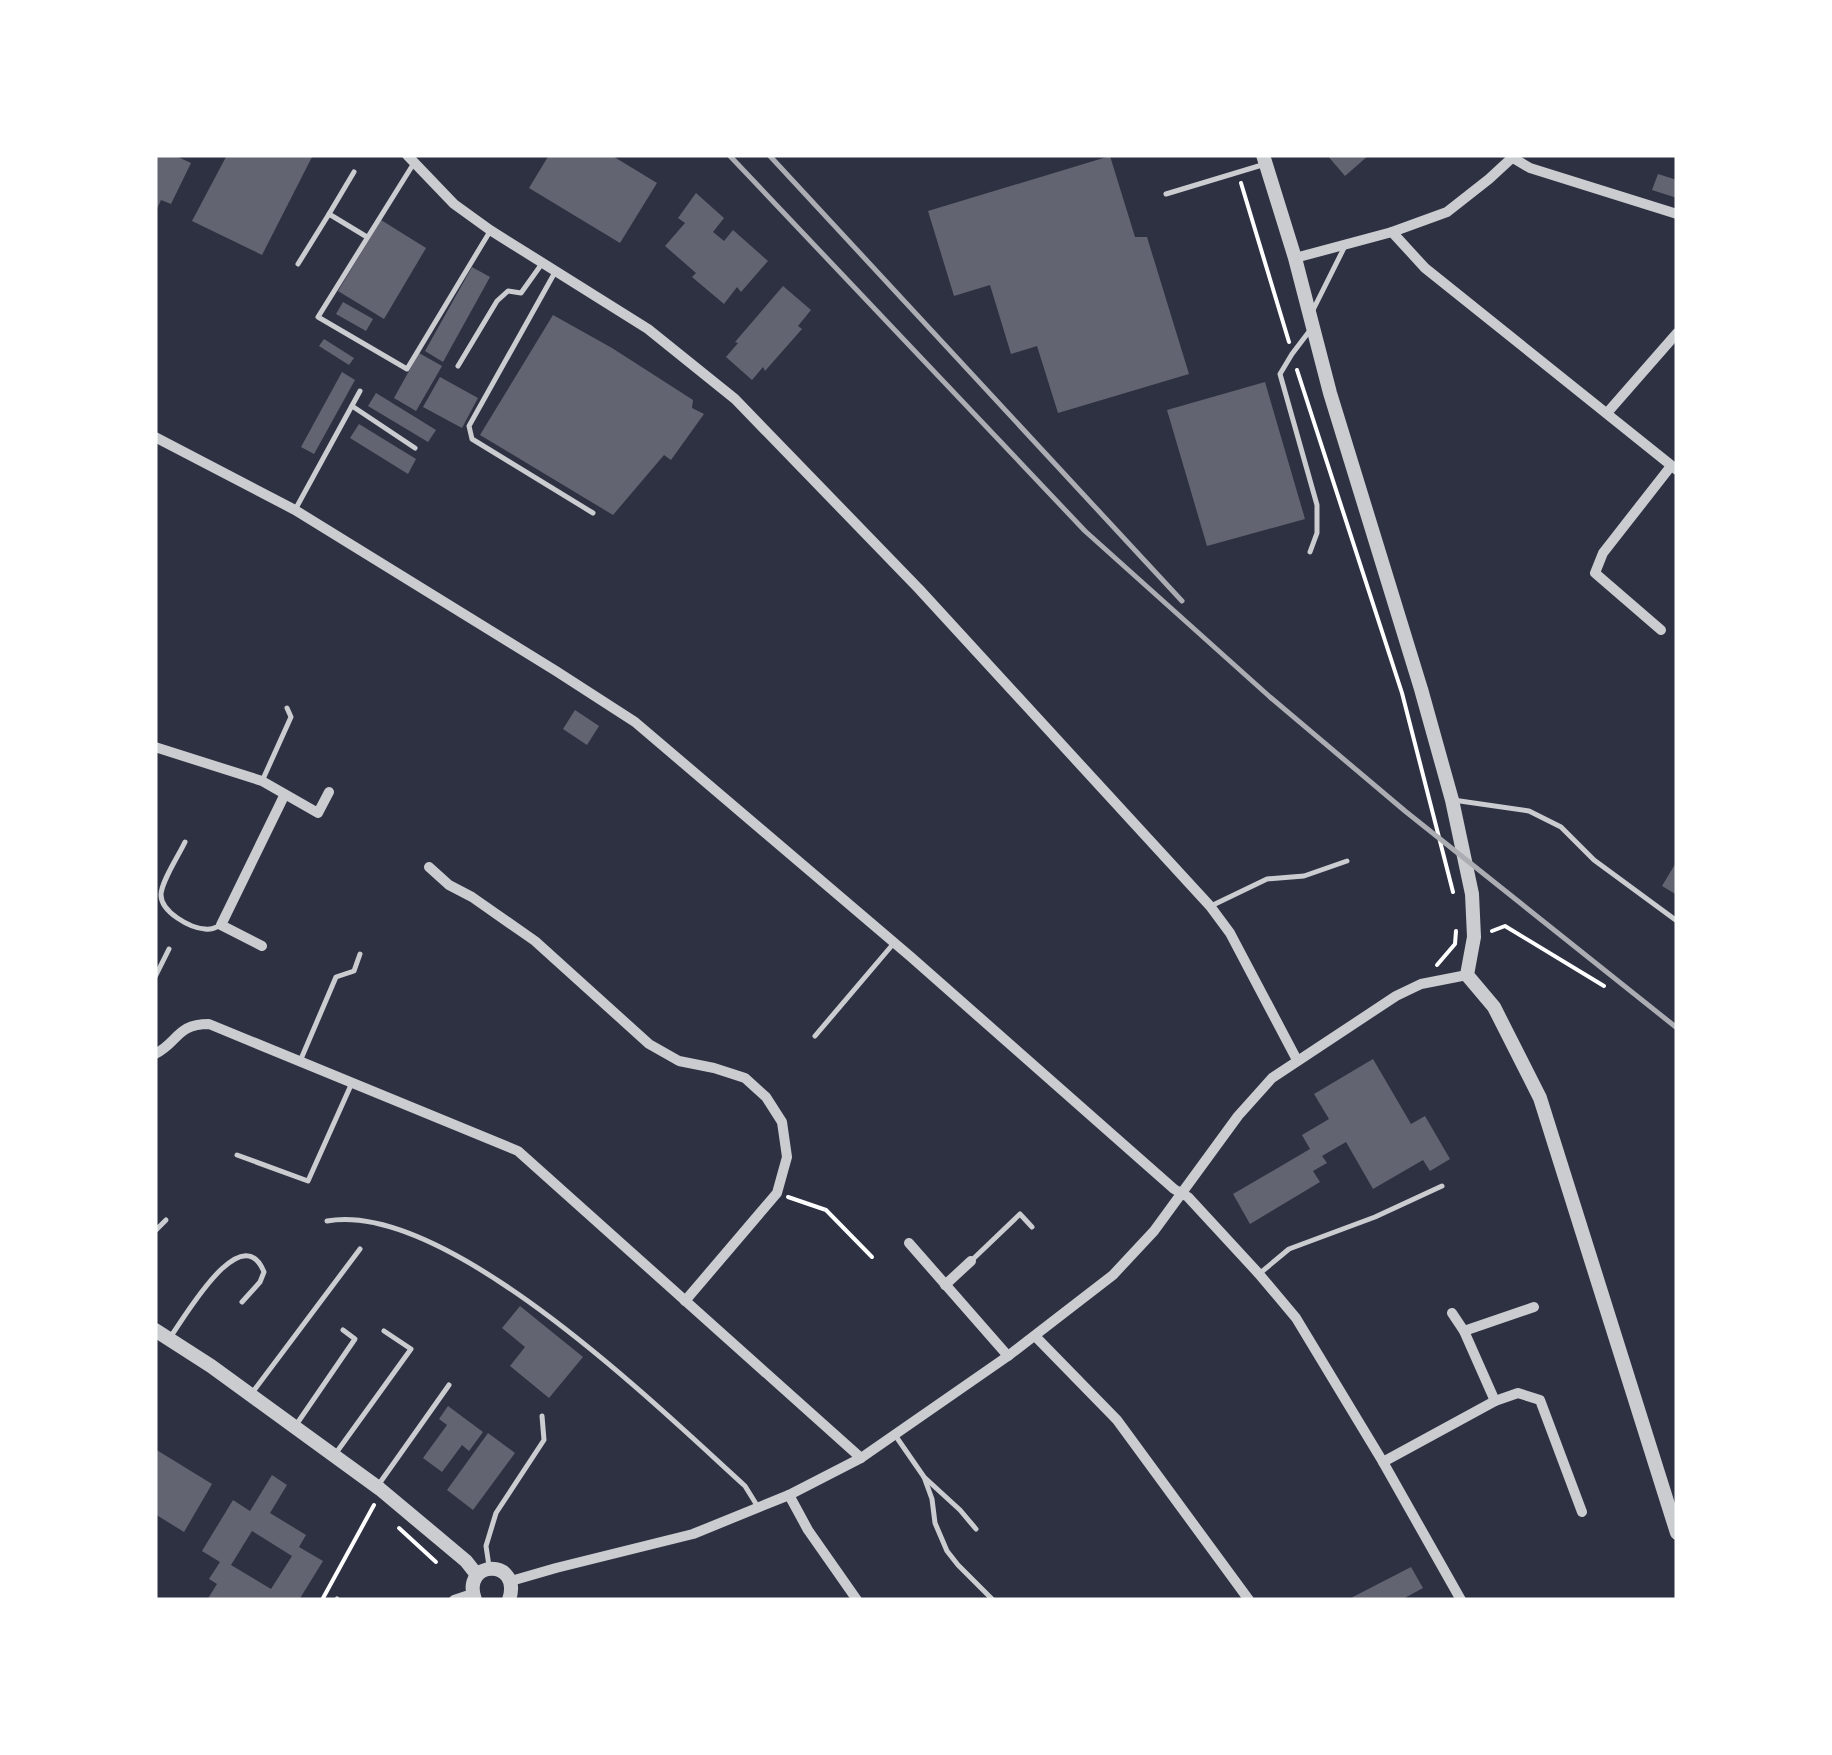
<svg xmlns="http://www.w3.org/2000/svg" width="1832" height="1755" font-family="'Public Sans',sans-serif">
  <rect width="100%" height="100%" fill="#2d3142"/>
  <g fill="#626471" fill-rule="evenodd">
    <polygon points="155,155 174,155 191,163 171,204 161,200 155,213"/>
    <polygon points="227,155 313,155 262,255 192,221"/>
    <polygon points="549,155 611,155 657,183 620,243 529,188"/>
    <polygon points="1327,155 1369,155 1345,176"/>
    <polygon points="1110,156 1135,237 1147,237 1189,374 1058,413 1037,346 1011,354 990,285 954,296 928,211"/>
    <polygon points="1658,174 1677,180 1677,198 1652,190"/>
    <polygon points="696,193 724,218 713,232 724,241 733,230 768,261 741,292 737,287 724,304 692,277 696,273 665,246 685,223 678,218"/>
    <polygon points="381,220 426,248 384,319 338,291"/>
    <polygon points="472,267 490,277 443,362 425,351"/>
    <polygon points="783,286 811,310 798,326 802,329 765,371 763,367 752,380 726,357 738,343 735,342"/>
    <polygon points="343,302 373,319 366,331 336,314"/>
    <polygon points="553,315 612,348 693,400 692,408 704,414 671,460 664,455 613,515 480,435"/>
    <polygon points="324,339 354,358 349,365 319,346"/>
    <polygon points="419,353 442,366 416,411 394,398"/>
    <polygon points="342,372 355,380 314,454 301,447"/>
    <polygon points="440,377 478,398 462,428 423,407"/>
    <polygon points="1265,382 1305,519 1207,546 1167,410"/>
    <polygon points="376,393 436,430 428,442 368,406"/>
    <polygon points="359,424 416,459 408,474 350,438"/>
    <polygon points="575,710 599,726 587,745 563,729"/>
    <polygon points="1677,861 1677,895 1662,886"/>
    <polygon points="1373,1059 1411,1124 1425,1116 1450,1159 1430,1171 1423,1160 1373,1189 1346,1142 1322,1156 1327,1163 1313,1171 1320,1182 1250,1224 1233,1194 1310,1149 1302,1135 1329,1119 1314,1094"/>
    <polygon points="520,1306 583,1357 549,1398 510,1366 525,1347 502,1328"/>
    <polygon points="448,1406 483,1432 469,1451 462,1445 442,1472 423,1458 447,1425 439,1419"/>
    <polygon points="488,1433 515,1453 473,1510 447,1490"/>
    <polygon points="155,1449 212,1484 184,1532 155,1514"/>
    <path d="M272 1475 287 1485 270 1513 306 1535 299 1547 323 1561 299 1600H207L217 1584 209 1579 220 1562 202 1551 233 1500 250 1511ZM252 1531 292 1556 271 1589 231 1565Z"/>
    <polygon points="1411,1567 1423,1588 1401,1600 1347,1600"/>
  </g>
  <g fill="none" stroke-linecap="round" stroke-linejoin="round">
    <g stroke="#fff" stroke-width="4">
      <polyline points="1241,183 1289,342"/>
      <polyline points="1297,370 1402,693 1453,892"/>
      <polyline points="1492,931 1505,926 1604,986"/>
      <polyline points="1437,965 1455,944 1456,931"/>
      <polyline points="788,1197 826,1210 872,1257"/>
      <polyline points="399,1528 436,1562"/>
      <polyline points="322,1600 374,1505"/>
    </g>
    <g stroke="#caccd0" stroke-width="5">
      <polyline points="414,163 318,317 407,369 489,233"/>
      <polyline points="354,172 329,214 367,237"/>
      <polyline points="1166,194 1262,165"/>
      <polyline points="298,264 329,214"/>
      <polyline points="554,274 469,426 472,439 593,513"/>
      <polyline points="1313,310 1344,248"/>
      <polyline points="458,366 497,301 508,291 521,293 541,265"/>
      <polyline points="352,406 415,448"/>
      <polyline points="295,510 360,391"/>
      <polyline points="1310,552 1317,533 1317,505 1280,374 1292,354 1311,329"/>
      <polyline points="263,779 291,717 287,708"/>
      <polyline points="1453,800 1529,811 1561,827 1594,860 1677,921"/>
      <path d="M185 842C179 855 161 882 161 895 161 912 190 928 205 929 212 930 214 928 221 925"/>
      <polyline points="1213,905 1267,879 1304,876 1347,861"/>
      <polyline points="155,977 169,949"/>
      <polyline points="815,1036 894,943"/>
      <polyline points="301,1059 336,977 354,971 360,954"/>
      <polyline points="237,1155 308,1181 351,1085"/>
      <path d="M327 1221C447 1200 659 1408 745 1486L758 1507"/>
      <polyline points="155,1231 166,1220"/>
      <polyline points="971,1261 1020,1214 1032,1227"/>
      <polyline points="1259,1274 1289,1249 1375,1217 1442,1186"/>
      <path d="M171 1336C185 1317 242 1217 264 1272L260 1282 242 1302"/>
      <polyline points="252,1393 360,1249"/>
      <polyline points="296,1425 355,1339 343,1330"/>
      <polyline points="895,1435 924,1477 960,1510 976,1529"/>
      <polyline points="336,1453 411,1349 384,1331"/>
      <polyline points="924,1477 932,1499 935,1523 947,1551 958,1565 993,1600"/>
      <polyline points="379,1484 449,1385"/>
      <polyline points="489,1566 486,1546 496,1513 544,1440 542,1416"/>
      <polyline points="337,1599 338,1600"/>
    </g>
    <g stroke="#caccd0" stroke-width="10">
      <polyline points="407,155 454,204 490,230 648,329 735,399 919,589 1210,906 1230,933 1297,1060"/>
      <polyline points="1513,158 1530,168 1677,214"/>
      <polyline points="1392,232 1425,268 1677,470"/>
      <polyline points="1295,258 1392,232 1447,212 1489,179 1515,155"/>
      <polyline points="1607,413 1677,333"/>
      <polyline points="155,437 295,510 556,671 635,722 911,957 1174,1189 1188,1197 1259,1274 1296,1318 1383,1462 1461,1600"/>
      <polyline points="1661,630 1595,573 1603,553 1671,466"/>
      <polyline points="155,747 262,781 318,813 329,792"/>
      <polyline points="429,867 449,885 472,897 535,941 649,1044 679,1061 714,1068 745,1078 766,1097 782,1122 787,1157 777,1193 685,1301"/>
      <polyline points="262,946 221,925 284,796"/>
      <path d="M155 1054C179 1042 176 1024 209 1024L518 1151 861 1458"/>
      <polyline points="909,1243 1008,1356"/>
      <polyline points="945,1285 971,1261"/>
      <polyline points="1452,1313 1464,1331 1495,1401 1518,1393 1540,1400 1582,1512"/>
      <polyline points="1464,1331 1534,1307"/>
      <polyline points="1035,1336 1117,1420 1249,1600"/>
      <polyline points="1383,1462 1495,1401"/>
      <polyline points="789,1495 808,1530 857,1600"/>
      <polyline points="511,1581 556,1568 693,1534 789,1495 861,1458 1008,1356 1113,1275 1154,1231 1238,1116 1272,1078 1396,996 1421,984 1467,975"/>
      <polyline points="454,1600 472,1594"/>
    </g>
    <g stroke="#caccd0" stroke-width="14">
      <polyline points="1263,155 1295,258 1330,393 1421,689 1452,800 1472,894 1474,937 1467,975 1494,1007 1540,1098 1677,1533"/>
      <polyline points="155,1330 211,1366 380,1489 466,1561 477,1575"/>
      <path d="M475 1600C460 1559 523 1558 509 1600"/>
    </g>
    <g stroke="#abadb3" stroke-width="5">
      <polyline points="729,155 1085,531 1270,697 1405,811 1677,1028"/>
      <polyline points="769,155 1182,601"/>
    </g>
  </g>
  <rect width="1832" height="1755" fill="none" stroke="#ffffff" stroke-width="315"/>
</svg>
